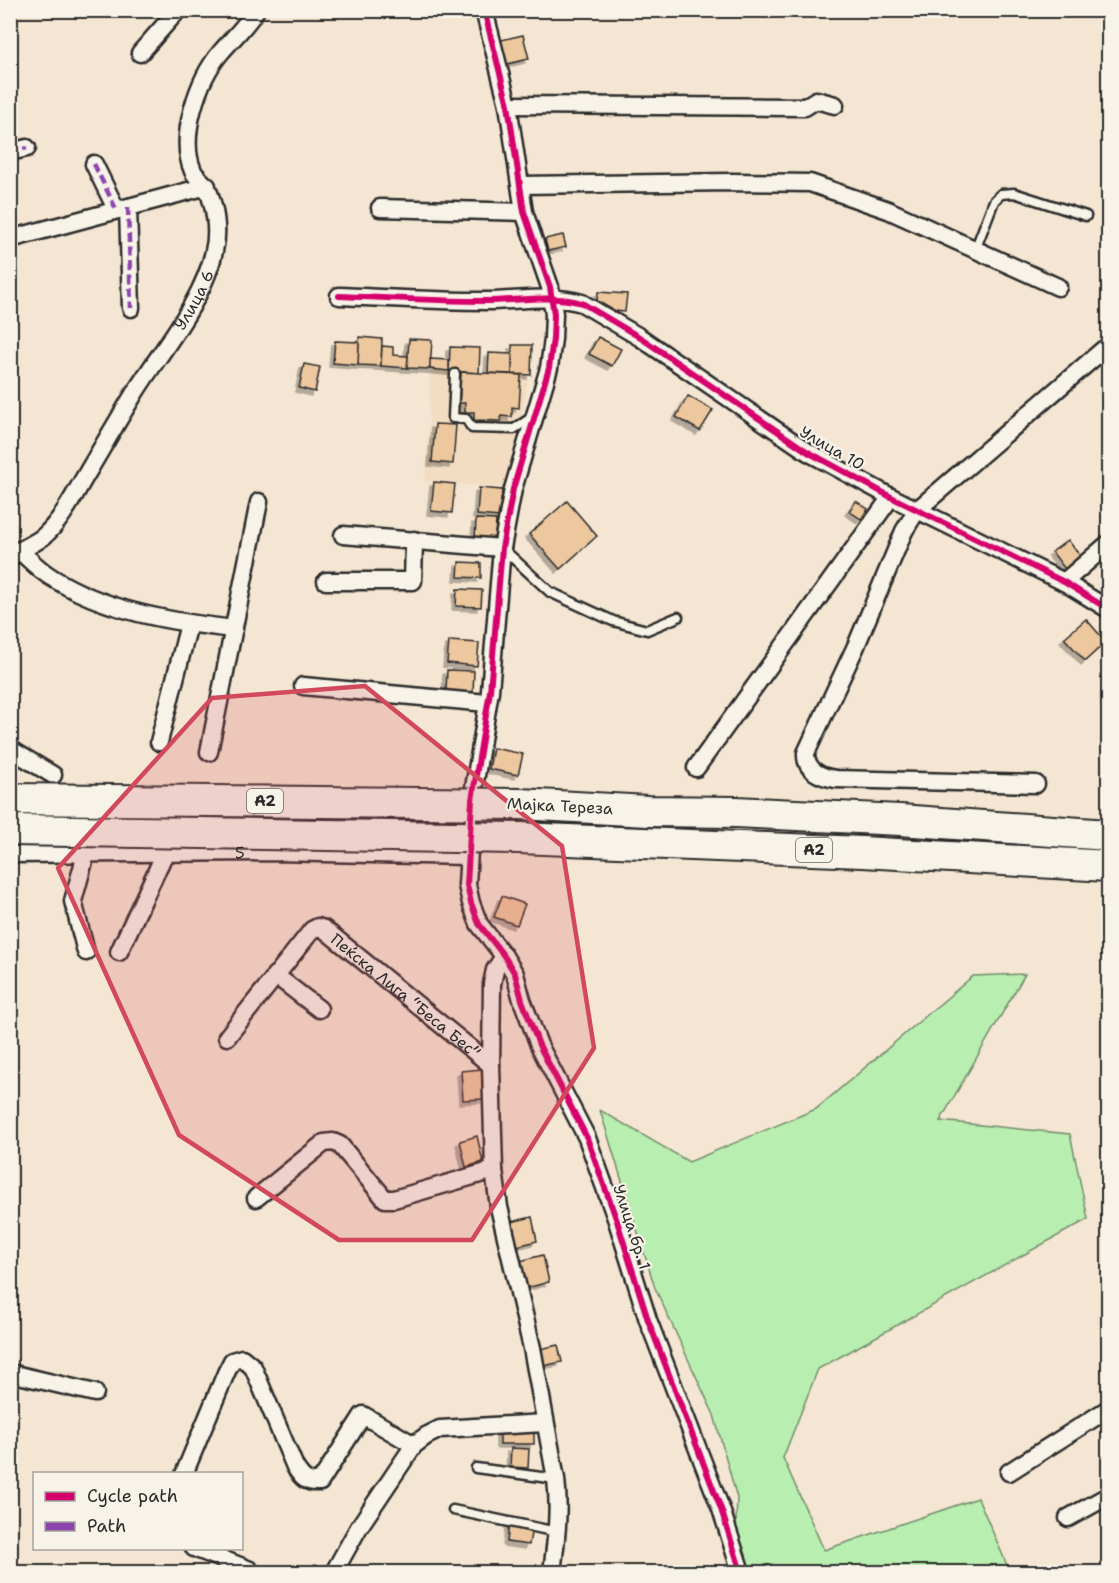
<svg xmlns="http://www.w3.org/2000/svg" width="1119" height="1583" font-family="'Shantell Sans',sans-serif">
  <defs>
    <filter id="shadow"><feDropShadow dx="-4" dy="4" stdDeviation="0" flood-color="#0004"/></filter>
  </defs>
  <rect width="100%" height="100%" fill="#f4e6d2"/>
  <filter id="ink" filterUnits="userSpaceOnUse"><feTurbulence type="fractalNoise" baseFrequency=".0167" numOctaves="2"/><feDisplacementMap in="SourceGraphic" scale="12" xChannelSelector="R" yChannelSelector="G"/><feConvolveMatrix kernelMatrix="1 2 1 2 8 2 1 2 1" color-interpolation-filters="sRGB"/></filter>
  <g filter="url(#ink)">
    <polygon fill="#f2ddc2" points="430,369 521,375 529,378 507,488 425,482 429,423"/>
    <polygon fill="#b8eeaf" stroke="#728c6d" stroke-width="1.5" points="1025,974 940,1121 1070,1134 1088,1219 818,1369 783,1458 824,1550 978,1498 1010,1572 734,1572 737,1498 714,1415 655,1288 600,1110 689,1162 816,1109 973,976"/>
    <g fill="#edc79d" stroke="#2b2b2b" stroke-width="1.5" filter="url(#shadow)">
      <polygon points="523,35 529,59 503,65 497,41"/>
      <polygon points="563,235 566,247 548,251 545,239"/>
      <polygon points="598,292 627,294 625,312 596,309"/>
      <polygon points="359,337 382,339 381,366 358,365"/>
      <polygon points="598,337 621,349 612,366 589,354"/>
      <polygon points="409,339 432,340 430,369 407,368"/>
      <polygon points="335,341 359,342 358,365 333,363"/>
      <polygon points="512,345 532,345 531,375 512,374"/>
      <polygon points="382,346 393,347 393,355 408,356 407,368 381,366"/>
      <polygon points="450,347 480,348 479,373 449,371"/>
      <polygon points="489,353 512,354 512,374 488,373"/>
      <polygon points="430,359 449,360 449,371 430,369"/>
      <polygon points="304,364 320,367 315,392 299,388"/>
      <polygon points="461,372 521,375 519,408 512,407 512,417 501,416 501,421 474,420 474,412 465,412 465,403 459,403"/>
      <polygon points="688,396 713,410 700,431 676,417"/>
      <polygon points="435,424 456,425 453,464 432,462"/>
      <polygon points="434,482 455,484 452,513 431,511"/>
      <polygon points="479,488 502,490 500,517 477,515"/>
      <polygon points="567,501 597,536 560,569 529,534"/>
      <polygon points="856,501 868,509 861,519 849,511"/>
      <polygon points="476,519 496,520 495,539 475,538"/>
      <polygon points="1068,540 1081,557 1065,569 1052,552"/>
      <polygon points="459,562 481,563 481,578 458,577"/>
      <polygon points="457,589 482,590 481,607 456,606"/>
      <polygon points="1086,619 1106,642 1085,661 1064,638"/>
      <polygon points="449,641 479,643 477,666 447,663"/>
      <polygon points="447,670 474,671 473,693 446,692"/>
      <polygon points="493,748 523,754 518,775 489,769"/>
      <polygon points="502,896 525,904 517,925 494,917"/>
      <polygon points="482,1069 484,1099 463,1100 461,1071"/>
      <polygon points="477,1136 483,1162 466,1167 460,1141"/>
      <polygon points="532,1217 537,1241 517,1246 511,1222"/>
      <polygon points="543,1255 549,1282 527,1288 520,1261"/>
      <polygon points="558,1345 562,1362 543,1366 540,1349"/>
      <polygon points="500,1429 534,1430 534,1444 500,1444"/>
      <polygon points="511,1448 529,1449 528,1468 510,1467"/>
      <polygon points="509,1524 532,1528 529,1545 507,1542"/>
    </g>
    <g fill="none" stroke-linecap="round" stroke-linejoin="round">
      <defs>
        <g id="service">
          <polyline points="975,250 994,201 1001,194 1014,193 1086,216"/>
          <polyline points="455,374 453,418 466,419 472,428 514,429 534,416"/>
          <polyline points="502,548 550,592 613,621 647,630 678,617"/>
          <polyline points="476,1468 556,1479"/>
          <polyline points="453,1510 557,1532"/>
        </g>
        <g id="minor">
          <polyline points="484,10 508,105 524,212 550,287 554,314 553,339 549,368 513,489 502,548 490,691 472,800 467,885 471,903 479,924 504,956 515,974 522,1000 539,1045 587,1138 617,1221 648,1320 721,1509 741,1572"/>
          <polyline points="140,53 178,10"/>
          <polyline points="508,105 805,107 816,100 835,105"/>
          <polyline points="10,152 27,148"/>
          <polyline points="94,164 116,209"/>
          <polyline points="521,185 732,182 810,183 888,210 1058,287"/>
          <polyline points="128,207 131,308"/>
          <polyline points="380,208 524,212"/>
          <polyline points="10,239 207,186"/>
          <path d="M339 296C388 298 437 301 486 301 517 301 552 294 582 303L641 338 808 452 891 497 1064 582 1108 609"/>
          <polyline points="343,535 502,548"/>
          <path d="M19 550C29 559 39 570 51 577 104 611 172 622 234 629"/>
          <path id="s1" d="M10 558C20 548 34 545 44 536 61 521 72 499 83 480 100 451 117 422 134 394 160 352 204 300 214 251 219 232 215 206 207 188 204 182 196 178 193 171 178 137 198 79 221 52 233 38 246 26 256 10"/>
          <polyline points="326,581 413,581 414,540"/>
          <polyline points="1064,582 1108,544"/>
          <polyline points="303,686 487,703"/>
          <polyline points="159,742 189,624"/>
          <polyline points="10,749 53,775"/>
          <polyline points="209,752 259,502"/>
          <polyline points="696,768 891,497"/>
          <path d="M1036 784 836 779C821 777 805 771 806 753L856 646 904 531 917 510 1104 349"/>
          <path id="s2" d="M10 854 274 852 468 856"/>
          <polyline points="86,952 73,901 86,854"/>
          <polyline points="119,952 165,853"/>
          <path d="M504 956 495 970 492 984 491 1065 494 1170 499 1207 532 1348 556 1479C560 1511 556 1541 552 1572"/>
          <polyline points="275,975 319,1009"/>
          <path id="s3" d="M227 1037 312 930 318 927 324 929 491 1065"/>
          <polyline points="256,1198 324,1143 333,1142 340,1145 385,1199 394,1199 494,1170"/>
          <polyline points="10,1373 95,1393"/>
          <polyline points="1009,1472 1108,1409"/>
          <path d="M184 1474 226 1373 232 1361 242 1358 253 1367 295 1467C302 1478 306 1483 320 1482L363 1415 414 1445"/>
          <polyline points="1068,1518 1108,1496"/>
          <polyline points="194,1548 250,1570 249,1572"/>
          <polyline points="334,1572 359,1527 414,1445 426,1436 440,1429 545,1423"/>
        </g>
        <g id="motorway">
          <polyline points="520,804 648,811 736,812 900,820 1108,835"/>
          <polyline points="519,838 862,852 1108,866"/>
        </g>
      </defs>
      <use href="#service" stroke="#2b2b2b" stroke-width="13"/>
      <use href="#minor" stroke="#2b2b2b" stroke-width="21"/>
      <use href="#motorway" stroke="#2b2b2b" stroke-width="34"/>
      <use href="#service" stroke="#f7f3e8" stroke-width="8"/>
      <use href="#minor" stroke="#f7f3e8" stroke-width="16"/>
      <use href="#motorway" stroke="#f7f3e8" stroke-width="30"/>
      <defs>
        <g id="motorway-bridge">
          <polyline points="10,799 520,804"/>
          <polyline points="10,830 519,838"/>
        </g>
      </defs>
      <use href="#motorway-bridge" stroke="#2b2b2b" stroke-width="34" stroke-linecap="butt"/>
      <use href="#motorway-bridge" stroke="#f7f3e8" stroke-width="30"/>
      <g stroke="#8e44ad" stroke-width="4.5" stroke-dasharray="9 4.5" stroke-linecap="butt">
        <polyline points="10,152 27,148"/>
        <polyline points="94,164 116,209"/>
        <polyline points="128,207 131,308"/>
      </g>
      <defs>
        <g id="cycleway">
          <polyline points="484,10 508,105 524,212 550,287 554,314 553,339 549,368 513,489 502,548 490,691 472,800 467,885 471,903 479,924 504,956 515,974 522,1000 539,1045 587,1138 617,1221 648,1320 721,1509 741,1572"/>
          <path d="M339 296C388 298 437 301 486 301 517 301 552 294 582 303L641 338 808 452 891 497 1064 582 1108 609"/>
        </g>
      </defs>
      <use href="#cycleway" stroke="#f7f3e8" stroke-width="10"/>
      <use href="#cycleway" stroke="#d6006c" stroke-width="6"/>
    </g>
  </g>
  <path fill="#d1495b" fill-opacity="0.2" stroke="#d1495b" stroke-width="4.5" stroke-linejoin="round" d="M365 686 562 846 594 1048 472 1240H339L179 1135 58 868 212 698Z"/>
  <g text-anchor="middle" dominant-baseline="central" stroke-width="4.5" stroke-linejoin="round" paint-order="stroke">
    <g fill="#f7f3e8" stroke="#686764" stroke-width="1.5">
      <rect x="247" y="789" width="36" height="24" rx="4.5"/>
      <rect x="796" y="838" width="36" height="24" rx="4.5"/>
    </g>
    <g font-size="15" font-weight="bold" fill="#2b2b2b">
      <text x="265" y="801">A2</text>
      <text x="814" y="850">A2</text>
    </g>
    <g font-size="16" fill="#2b2b2b" stroke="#f7f3e8">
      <text stroke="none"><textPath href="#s1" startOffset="321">Улица 6</textPath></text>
      <text transform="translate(832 448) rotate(30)">Улица 10</text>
      <text transform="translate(560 806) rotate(3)">Мајка Тереза</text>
      <text stroke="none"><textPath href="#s2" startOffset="230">5</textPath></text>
      <text stroke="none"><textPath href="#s3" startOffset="255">Пеќска Лига “Беса Бес”</textPath></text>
      <text transform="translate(632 1227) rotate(72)">Улица бр. 1</text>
    </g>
  </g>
  <rect width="1119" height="1583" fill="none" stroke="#f7f3e8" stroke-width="36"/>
  <rect x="18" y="18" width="1083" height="1547" fill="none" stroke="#2b2b2b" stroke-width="2" filter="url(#ink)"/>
  <rect x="33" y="1472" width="210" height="78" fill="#f7f3e8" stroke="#a5a39c" stroke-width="1.5"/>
  <rect x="45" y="1492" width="30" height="9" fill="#d6006c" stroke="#a5a39c" stroke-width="1.5"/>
  <text x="87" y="1502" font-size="18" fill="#2b2b2b">Cycle path</text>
  <rect x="45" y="1522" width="30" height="9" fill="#8e44ad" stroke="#a5a39c" stroke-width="1.5"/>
  <text x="87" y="1532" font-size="18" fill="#2b2b2b">Path</text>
</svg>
